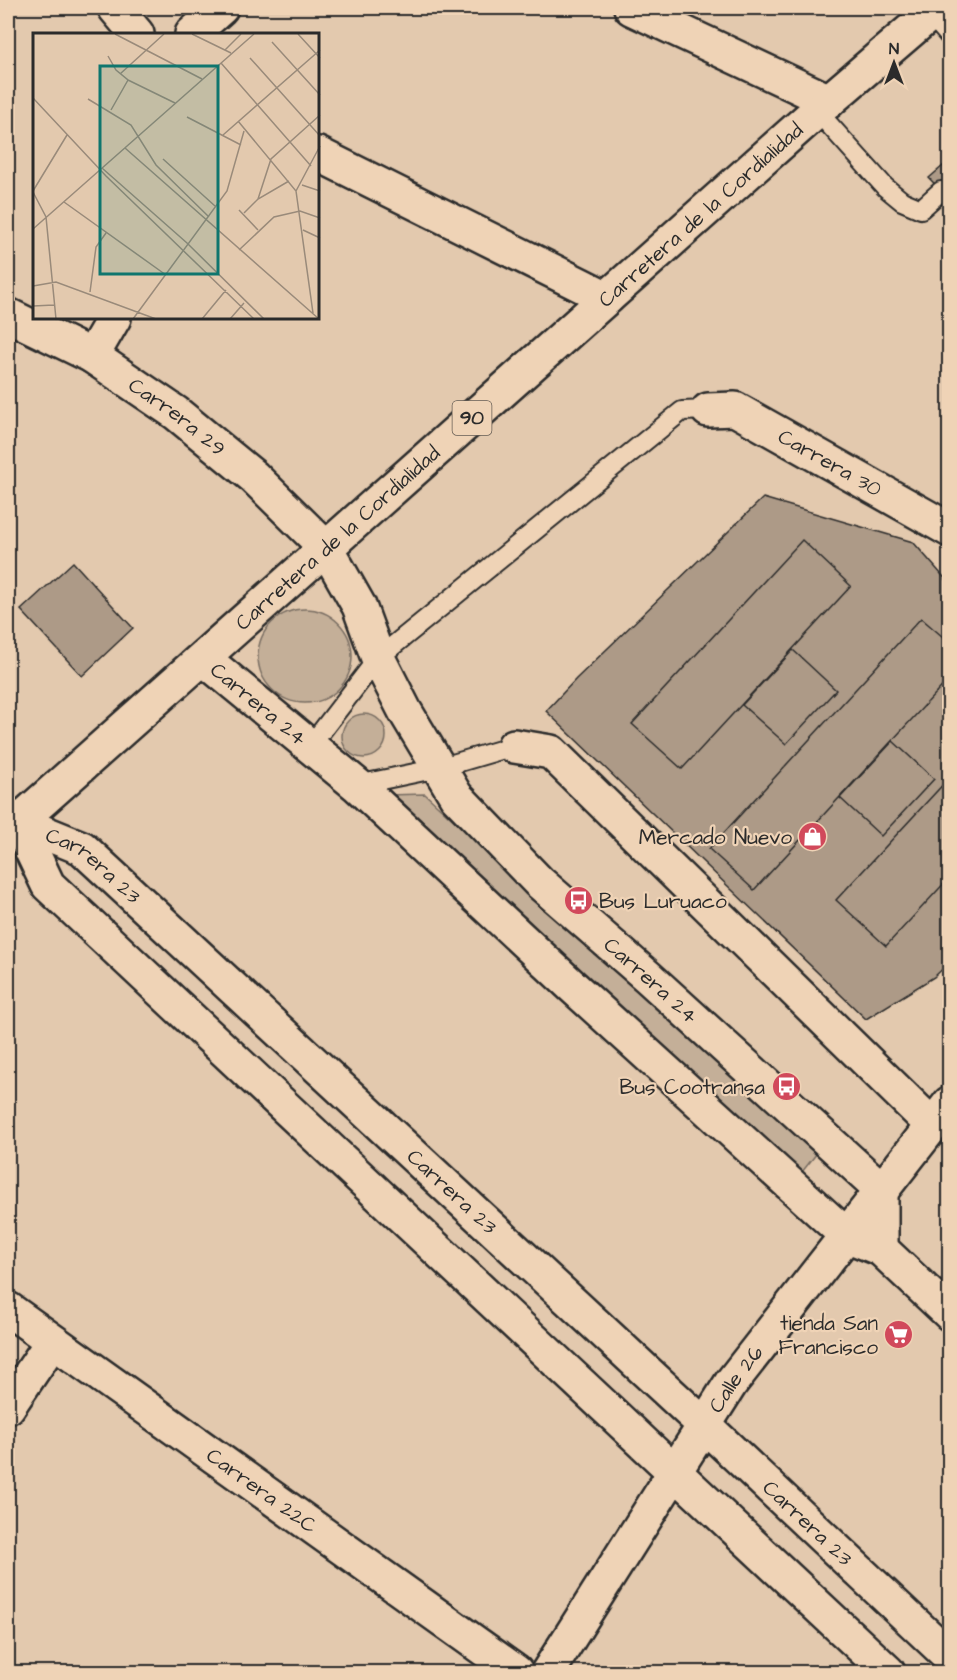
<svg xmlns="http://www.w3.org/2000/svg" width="957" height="1680" font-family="'Architects Daughter',sans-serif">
  <rect width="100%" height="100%" fill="#e3c9ae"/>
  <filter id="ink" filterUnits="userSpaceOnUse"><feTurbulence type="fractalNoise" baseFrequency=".0167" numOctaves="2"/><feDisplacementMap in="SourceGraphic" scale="12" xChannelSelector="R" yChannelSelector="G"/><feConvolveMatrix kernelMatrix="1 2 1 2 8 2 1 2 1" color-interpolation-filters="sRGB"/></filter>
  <g filter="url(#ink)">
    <g fill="#c4af98" stroke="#786d62" stroke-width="1.5">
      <circle cx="305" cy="656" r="47"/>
      <circle cx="364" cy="736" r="22"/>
      <polygon points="425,794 817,1153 802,1172 387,795"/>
    </g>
    <g fill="#ad9a87" stroke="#2b2b2b" stroke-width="1.5">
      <polygon points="950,160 950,200 929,178"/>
      <polygon points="763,498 913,542 950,584 950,962 934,977 866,1019 546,711 576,679"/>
      <polygon points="802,540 851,586 682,769 632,724"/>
      <polygon points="73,562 133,628 82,676 21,610"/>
      <polygon points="921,618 950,643 950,678 754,890 709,849"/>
      <polygon points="793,650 836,690 786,744 742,705"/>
      <polygon points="893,741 934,779 881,836 840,798"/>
      <polygon points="950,777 950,877 886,946 836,900"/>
    </g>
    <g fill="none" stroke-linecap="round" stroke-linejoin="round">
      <defs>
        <g id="service">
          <polyline points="930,14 950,37"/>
          <polyline points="817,111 885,187 902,201 921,209 941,191"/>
          <polyline points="311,745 378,658 682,411 708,410"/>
          <polyline points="357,785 439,768 514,746"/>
        </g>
        <g id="minor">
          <polyline points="115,8 137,34"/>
          <polyline points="631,8 829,101"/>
          <polyline points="192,34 221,8"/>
          <polyline points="318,154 607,298"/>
          <path id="s1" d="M8 315 92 356 176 413 254 477 326 548 359 606 378 658 405 711 456 796 539 882 648 977 881 1189V1249"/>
          <polyline points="92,356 114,318"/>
          <path id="s2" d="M708 410 735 409 950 530"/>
          <path id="s3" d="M203 658 357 785 572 986 846 1235 881 1249 950 1314"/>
          <polyline points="514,746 551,752 931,1124"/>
          <path id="s4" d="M8 1309 516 1672"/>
          <polyline points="8,1407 52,1342"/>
          <path id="s5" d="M548 1672 731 1383 950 1103"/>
        </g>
        <g id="tertiary">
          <path id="s6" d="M18 822 82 848 703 1424 950 1657"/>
          <polyline points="18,822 48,885 888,1672"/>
        </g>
        <g id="trunk">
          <path id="s7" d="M8 831 817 111 937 8"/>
        </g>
      </defs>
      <use href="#service" stroke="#2b2b2b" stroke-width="22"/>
      <use href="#minor" stroke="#2b2b2b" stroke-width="38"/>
      <use href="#tertiary" stroke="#2b2b2b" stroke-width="38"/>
      <use href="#trunk" stroke="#2b2b2b" stroke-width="38"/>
      <use href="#service" stroke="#efd3b6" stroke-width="18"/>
      <use href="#minor" stroke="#efd3b6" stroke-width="33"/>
      <use href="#tertiary" stroke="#efd3b6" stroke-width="33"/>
      <use href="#trunk" stroke="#efd3b6" stroke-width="33"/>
    </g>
  </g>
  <defs>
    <symbol id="shop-disc" viewBox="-11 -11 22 22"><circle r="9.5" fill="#d1495b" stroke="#efd3b6"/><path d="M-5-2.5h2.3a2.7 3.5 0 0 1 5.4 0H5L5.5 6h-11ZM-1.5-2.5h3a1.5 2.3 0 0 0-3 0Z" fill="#fff"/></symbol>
    <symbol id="bus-disc" viewBox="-11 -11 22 22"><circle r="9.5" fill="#d1495b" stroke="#efd3b6"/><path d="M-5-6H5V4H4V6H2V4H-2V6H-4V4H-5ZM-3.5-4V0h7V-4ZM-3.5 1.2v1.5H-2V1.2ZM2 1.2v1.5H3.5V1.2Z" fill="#fff"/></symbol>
    <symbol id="supermarket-disc" viewBox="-11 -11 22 22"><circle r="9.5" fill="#d1495b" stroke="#efd3b6"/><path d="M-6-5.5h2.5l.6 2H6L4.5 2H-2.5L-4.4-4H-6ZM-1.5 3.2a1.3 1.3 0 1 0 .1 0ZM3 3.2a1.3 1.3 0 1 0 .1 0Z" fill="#fff"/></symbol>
  </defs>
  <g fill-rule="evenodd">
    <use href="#shop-disc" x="796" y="820" width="33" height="33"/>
    <use href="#bus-disc" x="562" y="884" width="33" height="33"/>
    <use href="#bus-disc" x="770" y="1070" width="33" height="33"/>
    <use href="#supermarket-disc" x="882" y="1318" width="33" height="33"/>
  </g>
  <g text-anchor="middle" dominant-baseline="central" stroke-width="4.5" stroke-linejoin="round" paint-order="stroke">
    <rect fill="#efd3b6" stroke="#665d55" stroke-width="1.5" x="452.5" y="401" width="39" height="34" rx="4.5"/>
    <g font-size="20" font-weight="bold" fill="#2b2b2b">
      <text x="472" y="418">90</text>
    </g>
    <g font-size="21" fill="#2b2b2b" stroke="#efd3b6">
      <text stroke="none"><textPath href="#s7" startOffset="927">Carretera de la Cordialidad</textPath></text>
      <text stroke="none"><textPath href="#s1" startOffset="198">Carrera 29</textPath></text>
      <text stroke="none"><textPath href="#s2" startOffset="136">Carrera 30</textPath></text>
      <text stroke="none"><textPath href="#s7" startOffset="441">Carretera de la Cordialidad</textPath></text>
      <text stroke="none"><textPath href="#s3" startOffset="72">Carrera 24</textPath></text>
      <text stroke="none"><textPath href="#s6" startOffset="88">Carrera 23</textPath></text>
      <text stroke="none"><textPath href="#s1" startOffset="946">Carrera 24</textPath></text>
      <text stroke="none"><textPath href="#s6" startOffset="574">Carrera 23</textPath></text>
      <text stroke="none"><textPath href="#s5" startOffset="348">Calle 26</textPath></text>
      <text stroke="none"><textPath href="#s4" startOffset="312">Carrera 22C</textPath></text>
      <text stroke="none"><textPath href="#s6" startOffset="1060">Carrera 23</textPath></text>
    </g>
    <g font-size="21" fill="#2b2b2b" stroke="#efd3b6" text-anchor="end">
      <text x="792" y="837">Mercado Nuevo</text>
      <text x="599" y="901" text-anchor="start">Bus Luruaco</text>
      <text x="765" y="1087">Bus Cootransa</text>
      <text x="878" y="1323">tienda San<tspan x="878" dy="24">Francisco</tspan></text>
    </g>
  </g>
  <g transform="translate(33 33)">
    <rect width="286" height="286" fill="#e3c9ae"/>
    <path fill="none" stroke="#998a7a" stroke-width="1.5" d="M82 1 169 46M159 1 198 20M265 1 287 25M239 9 287 62M192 17 208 1M75 23 83 37 95 47 78 77M217 25 287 103M188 30 278 133M87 41 131 1M95 47 142 70M0 65 73 143 221 286M55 66 98 92 123 132 176 184M154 84 208 112M205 88 263 158 280 280M190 102 287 17M92 115 286 286M130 126 182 173M69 135 154 210 231 286M269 152 287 158M0 158 34 102M263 158 287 113M0 159 13 184 23 286M225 166 238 126 287 82M31 169 133 242M206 177 225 197M211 180 225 166 256 148M0 196 221 1M270 197 287 205M206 217 241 184 267 178 287 185M0 253 23 249 123 286M57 259 63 214 73 200M0 273 21 272M100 286 194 158 211 98M169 286 193 257M197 286 211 270"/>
    <path fill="#0f766e" fill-opacity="0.15" stroke="#0f766e" stroke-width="3" d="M67 33H185V241H67Z"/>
    <rect width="286" height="286" fill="none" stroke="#2b2b2b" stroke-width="3"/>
  </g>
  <rect width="957" height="1680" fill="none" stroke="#efd3b6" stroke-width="30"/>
  <rect x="15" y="15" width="927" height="1650" fill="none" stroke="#2b2b2b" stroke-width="2" filter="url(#ink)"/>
  <g transform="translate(894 63)" stroke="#efd3b6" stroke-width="4.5" paint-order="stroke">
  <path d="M0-4.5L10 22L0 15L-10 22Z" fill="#2b2b2b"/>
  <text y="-9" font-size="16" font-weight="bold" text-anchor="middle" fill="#2b2b2b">N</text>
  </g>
</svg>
